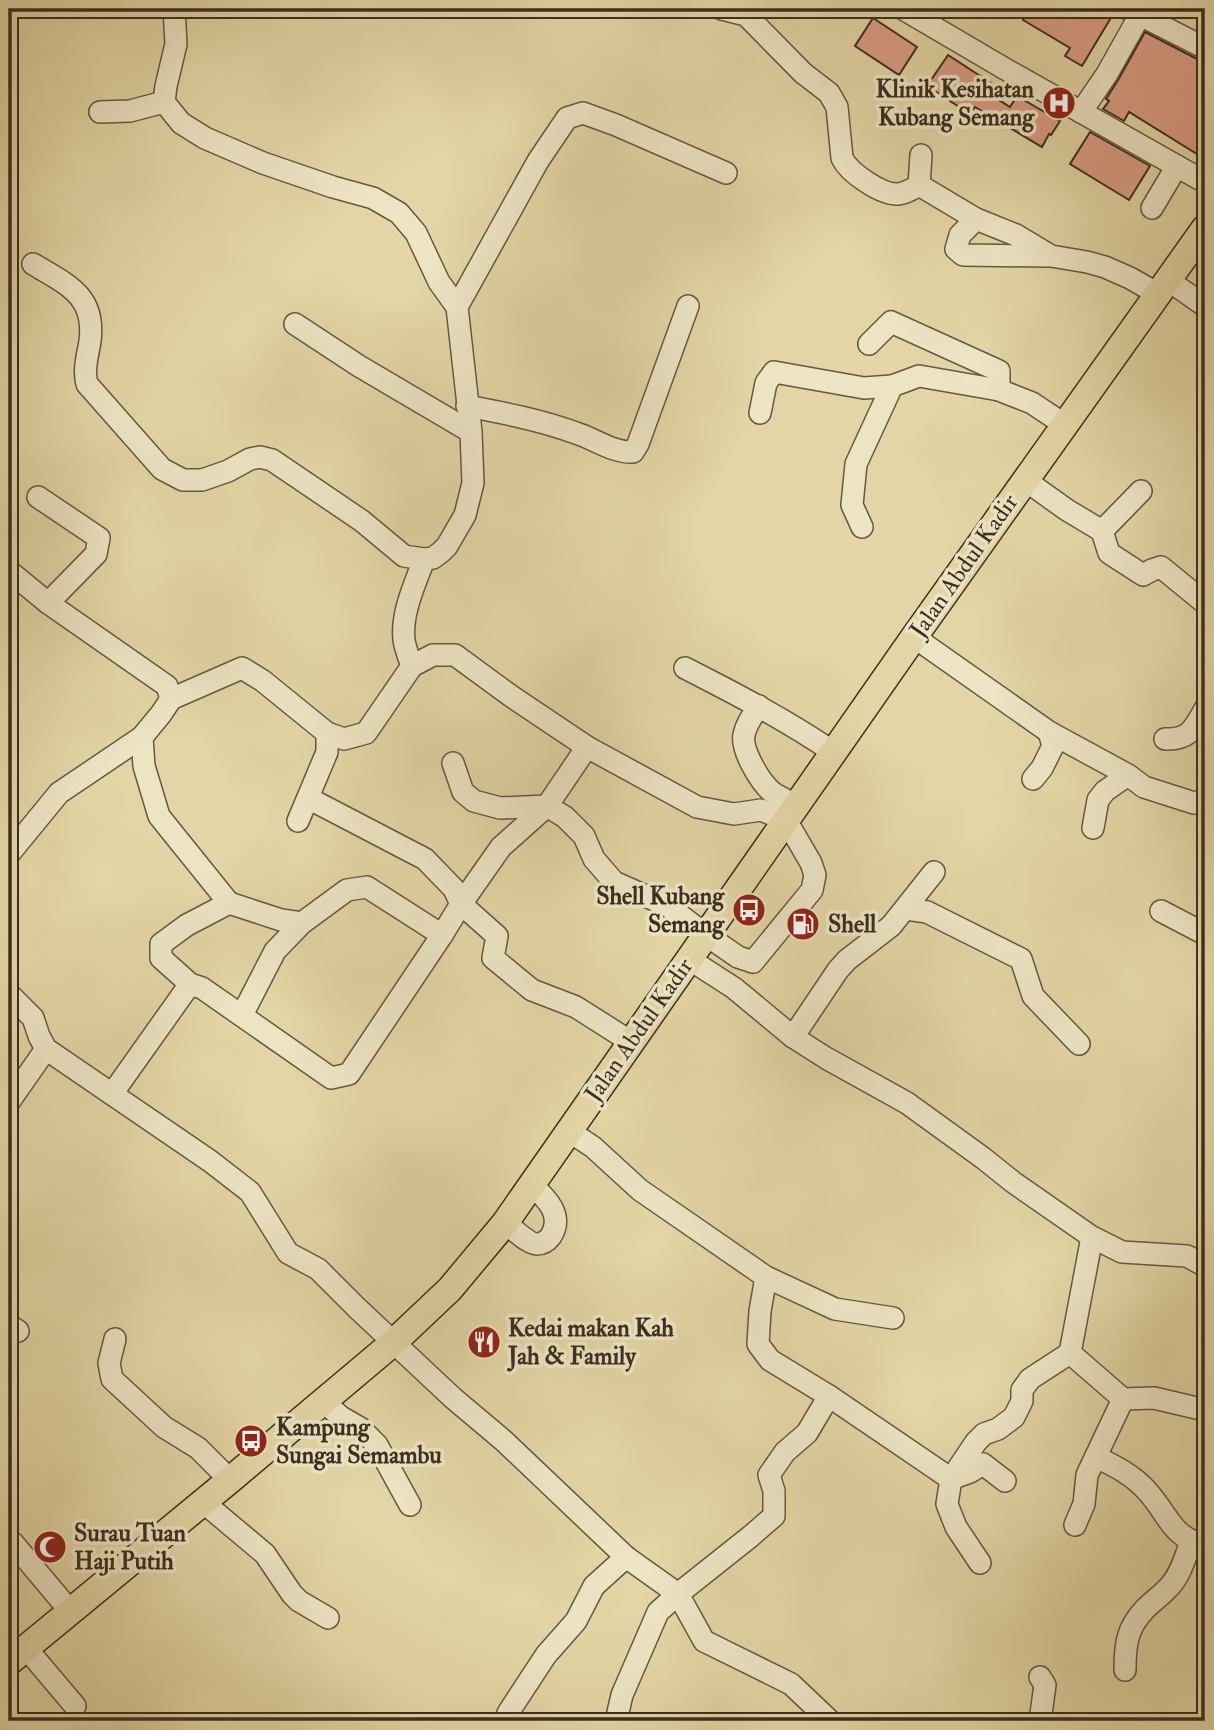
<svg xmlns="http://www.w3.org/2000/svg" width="1214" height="1730" font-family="'IM FELL Double Pica',serif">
  <rect width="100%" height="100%" fill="#e3d5a5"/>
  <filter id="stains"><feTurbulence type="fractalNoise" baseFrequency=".00286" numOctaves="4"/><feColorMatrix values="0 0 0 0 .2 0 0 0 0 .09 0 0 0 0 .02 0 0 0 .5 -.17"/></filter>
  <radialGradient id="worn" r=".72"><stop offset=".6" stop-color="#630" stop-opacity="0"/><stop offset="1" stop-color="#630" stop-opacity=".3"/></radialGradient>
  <g fill="#da9d85" stroke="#3b2e1f" stroke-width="2">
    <polygon points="1030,9 1115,9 1115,11 1082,66 1065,56 1070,48 1023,20"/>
    <polygon points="873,18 917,47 899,75 855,46"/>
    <polygon points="1145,32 1199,60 1205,61 1205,159 1129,112 1124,121 1103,109 1109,101 1106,99 1118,80"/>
    <polygon points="948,55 991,83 985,91 1010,107 1017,96 1060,121 1051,135 1049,134 1042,147 975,107 970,114 927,86"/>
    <polygon points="1090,132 1150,166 1129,200 1070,164"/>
  </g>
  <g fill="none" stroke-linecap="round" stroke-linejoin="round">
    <defs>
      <g id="minor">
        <path d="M722 9 746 15 803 73 829 93 837 107 842 158C849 173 882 195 898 194 907 193 912 189 919 185L921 155"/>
        <polyline points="903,9 1007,70 1205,182"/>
        <polyline points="1128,9 1205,48"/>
        <polyline points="100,112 130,111 164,102"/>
        <polyline points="1081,112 1107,74 1140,15"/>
        <polyline points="919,185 976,219 1016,235 1051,256 1087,262 1105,267 1130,278 1158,294"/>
        <polyline points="1152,208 1177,166"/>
        <polyline points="976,219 960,235 956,249 963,255 1048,256"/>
        <path d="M33 264C66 284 96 295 90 341 88 355 83 369 87 384L162 469 183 480H202L228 471 250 459 260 457 272 460 362 521 404 556 424 559 433 558 441 552 447 546 465 515 473 483 471 432 457 307 439 282 416 233 399 213 373 198 333 187 263 163 205 138 181 123 164 102 166 86 176 44 174 9"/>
        <polyline points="1168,280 1205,306"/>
        <polyline points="457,307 538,161 567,118 583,113 616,125 726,173"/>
        <polyline points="295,324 359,366 471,432"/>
        <polyline points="869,344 891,322 999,371 999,390"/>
        <path d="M467 406C504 413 540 420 576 433 595 439 613 453 633 452L638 444 688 306"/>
        <polyline points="760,413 766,383 774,372 864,388 892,386"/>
        <polyline points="1025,480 1067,510 1102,531 1109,553 1143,575 1152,570 1161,567 1205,603"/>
        <polyline points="38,497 99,538 96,554 48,603"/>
        <polyline points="862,527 852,505 856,464 892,386 919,376 999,390 1032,403 1065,425"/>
        <polyline points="1102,531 1141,491"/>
        <polyline points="9,571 48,603 167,686 171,699"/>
        <polyline points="914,637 1049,732 1128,775 1144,787 1194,803 1205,800"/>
        <path d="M412 666C409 658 405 648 404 640 401 612 415 585 424 559"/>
        <path d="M685 668C736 694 786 720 833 752"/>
        <path d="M759 706C753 715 746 724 744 735 741 750 760 782 772 792 779 797 788 801 796 805"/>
        <polyline points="142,737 144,766 159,816 229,903"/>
        <path d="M1165 739C1190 740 1194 728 1205 709"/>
        <polyline points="587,747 547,806 501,847 461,904 497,936 493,958 532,990 576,1007 631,1042"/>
        <polyline points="1033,779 1042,768 1053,746 1049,732"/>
        <polyline points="298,821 327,752 327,733"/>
        <polyline points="1093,828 1098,800 1105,791 1128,775"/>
        <polyline points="9,854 59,793 142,737 161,714 171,699 242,668 263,681 327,733 344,739 366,733 412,666 433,655 455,655 511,696 587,747 697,807 734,814 761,810 786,820 811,863 815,875 812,890 753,962 738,957 706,935 668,906 614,882 594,859 584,836 565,817 547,806 500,808 474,801 463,792 453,763"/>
        <polyline points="906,909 927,912 1021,959 1033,996 1079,1044"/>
        <polyline points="1161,911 1205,934"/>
        <polyline points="302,923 281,920 229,903 187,925 161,944 161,958 190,984 202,988 331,1078 349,1074 442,935 461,904 454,889 425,859 308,798"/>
        <polyline points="689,959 734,988 793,1037 826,1058 907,1103 983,1158 1013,1182 1092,1237 1122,1252 1187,1256 1205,1266"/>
        <polyline points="9,994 33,1018 39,1036 46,1049 210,1161 250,1192 288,1253 318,1269 357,1308 453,1398 504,1441 626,1557 678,1594 704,1641 791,1684 830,1721"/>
        <polyline points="242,1015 275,951 302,923 347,890 367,887 442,935"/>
        <polyline points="793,1037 838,970 847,960 891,926 934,872"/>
        <polyline points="112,1094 190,984"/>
        <polyline points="9,1102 46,1049"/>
        <polyline points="569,1131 593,1147 640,1190 766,1277 835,1309 893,1318"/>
        <path d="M505 1223C514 1229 528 1244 537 1244 543 1244 548 1240 551 1236 564 1215 546 1198 532 1185"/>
        <polyline points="1092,1237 1070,1353 1123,1399 1154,1398 1205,1410"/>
        <polyline points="766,1277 760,1311 758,1344 770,1360 829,1396 951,1479 970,1472 983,1464 1005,1481"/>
        <polyline points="9,1325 18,1331"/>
        <polyline points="115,1339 109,1363 112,1379 164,1427 198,1448 230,1480"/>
        <polyline points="324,1402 341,1417 360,1428 377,1445 410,1505"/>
        <path d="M1096 1457C1115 1466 1133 1475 1147 1491 1170 1516 1169 1535 1205 1546"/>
        <polyline points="203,1502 265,1554 292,1594 299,1601 328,1618"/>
        <polyline points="1075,1525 1084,1504 1087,1475 1123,1399"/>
        <polyline points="9,1540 13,1543 70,1611"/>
        <polyline points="980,1563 956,1527 947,1504 951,1479 976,1442 984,1434 998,1429 1014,1417 1022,1401 1022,1390 1030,1379 1070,1353"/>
        <polyline points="26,1648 75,1706"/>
        <path d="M1125 1670C1125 1644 1127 1628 1145 1609 1153 1601 1162 1595 1170 1586 1181 1574 1185 1557 1191 1542"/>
        <polyline points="508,1713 546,1655 576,1621 594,1586 626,1557"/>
        <polyline points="616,1721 622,1695 658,1612 678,1594 751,1536 774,1516 774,1491 769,1475 785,1452 807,1433 829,1396"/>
        <polyline points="1040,1721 1045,1685 1040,1677"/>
      </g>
      <polyline id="major" points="9,1662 230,1480 394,1342 450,1289 505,1223 914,637 1205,228"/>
    </defs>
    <use href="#minor" stroke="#655840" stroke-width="24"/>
    <use href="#major" stroke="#3b2e1f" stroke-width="29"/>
    <use href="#minor" stroke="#ede4c4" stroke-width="21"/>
    <use href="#major" stroke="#e3d5a5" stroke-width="26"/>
  </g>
  <defs>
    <symbol id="hospital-disc" viewBox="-11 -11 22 22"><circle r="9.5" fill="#8f2418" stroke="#ede4c4"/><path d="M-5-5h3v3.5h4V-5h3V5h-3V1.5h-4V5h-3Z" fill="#fff"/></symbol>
    <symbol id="bus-disc" viewBox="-11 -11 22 22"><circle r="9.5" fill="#8f2418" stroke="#ede4c4"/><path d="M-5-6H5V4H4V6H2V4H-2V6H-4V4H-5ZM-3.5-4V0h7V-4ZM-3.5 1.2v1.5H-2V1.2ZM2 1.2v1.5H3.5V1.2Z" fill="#fff"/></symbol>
    <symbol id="fuel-disc" viewBox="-11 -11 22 22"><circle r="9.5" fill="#8f2418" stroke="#ede4c4"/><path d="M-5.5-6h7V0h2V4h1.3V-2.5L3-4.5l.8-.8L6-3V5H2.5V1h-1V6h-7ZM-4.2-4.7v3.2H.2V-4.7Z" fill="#fff"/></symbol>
    <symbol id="restaurant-disc" viewBox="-11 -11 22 22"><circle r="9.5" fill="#8f2418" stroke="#ede4c4"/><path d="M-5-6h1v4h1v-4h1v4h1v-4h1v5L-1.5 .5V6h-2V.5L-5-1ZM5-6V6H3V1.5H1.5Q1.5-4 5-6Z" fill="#fff"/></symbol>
    <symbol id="mosque-disc" viewBox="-11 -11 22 22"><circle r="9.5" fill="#8f2418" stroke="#ede4c4"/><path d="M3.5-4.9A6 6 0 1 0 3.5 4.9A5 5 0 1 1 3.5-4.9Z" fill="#fff"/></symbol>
  </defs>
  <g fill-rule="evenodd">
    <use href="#hospital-disc" x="1040" y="84" width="38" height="38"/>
    <use href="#bus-disc" x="730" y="891" width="38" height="38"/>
    <use href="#fuel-disc" x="784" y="905" width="38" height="38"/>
    <use href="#restaurant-disc" x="465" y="1323" width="38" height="38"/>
    <use href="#bus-disc" x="232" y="1422" width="38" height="38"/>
    <use href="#mosque-disc" x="31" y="1528" width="38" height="38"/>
  </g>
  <g text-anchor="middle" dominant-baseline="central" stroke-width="7" stroke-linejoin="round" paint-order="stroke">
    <g font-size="24" font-weight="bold" fill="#3b2e1f" stroke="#ede4c4" text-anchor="start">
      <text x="1034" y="89" text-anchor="end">Klinik Kesihatan<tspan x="1034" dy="28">Kubang Semang</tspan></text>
      <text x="724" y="896" text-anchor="end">Shell Kubang<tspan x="724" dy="28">Semang</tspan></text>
      <text x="828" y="924">Shell</text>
      <text x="508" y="1328">Kedai makan Kah<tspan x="508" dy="28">Jah &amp; Family</tspan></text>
      <text x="276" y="1427">Kampung<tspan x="276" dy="28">Sungai Semambu</tspan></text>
      <text x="74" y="1533">Surau Tuan<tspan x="74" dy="28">Haji Putih</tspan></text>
    </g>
    <g font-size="24" fill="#3b2e1f" stroke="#ede4c4">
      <text transform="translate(964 566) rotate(-55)">Jalan Abdul Kadir</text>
      <text transform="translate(639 1030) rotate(-55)">Jalan Abdul Kadir</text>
    </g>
  </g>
  <rect width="1214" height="1730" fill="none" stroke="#e3d5a5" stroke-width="35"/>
  <rect x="10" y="10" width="1193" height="1709" fill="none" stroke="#3b2e1f" stroke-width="3.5"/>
  <rect x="18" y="18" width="1179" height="1695" fill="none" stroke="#3b2e1f" stroke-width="2"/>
  <rect width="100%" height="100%" filter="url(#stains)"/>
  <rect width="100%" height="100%" fill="url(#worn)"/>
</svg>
